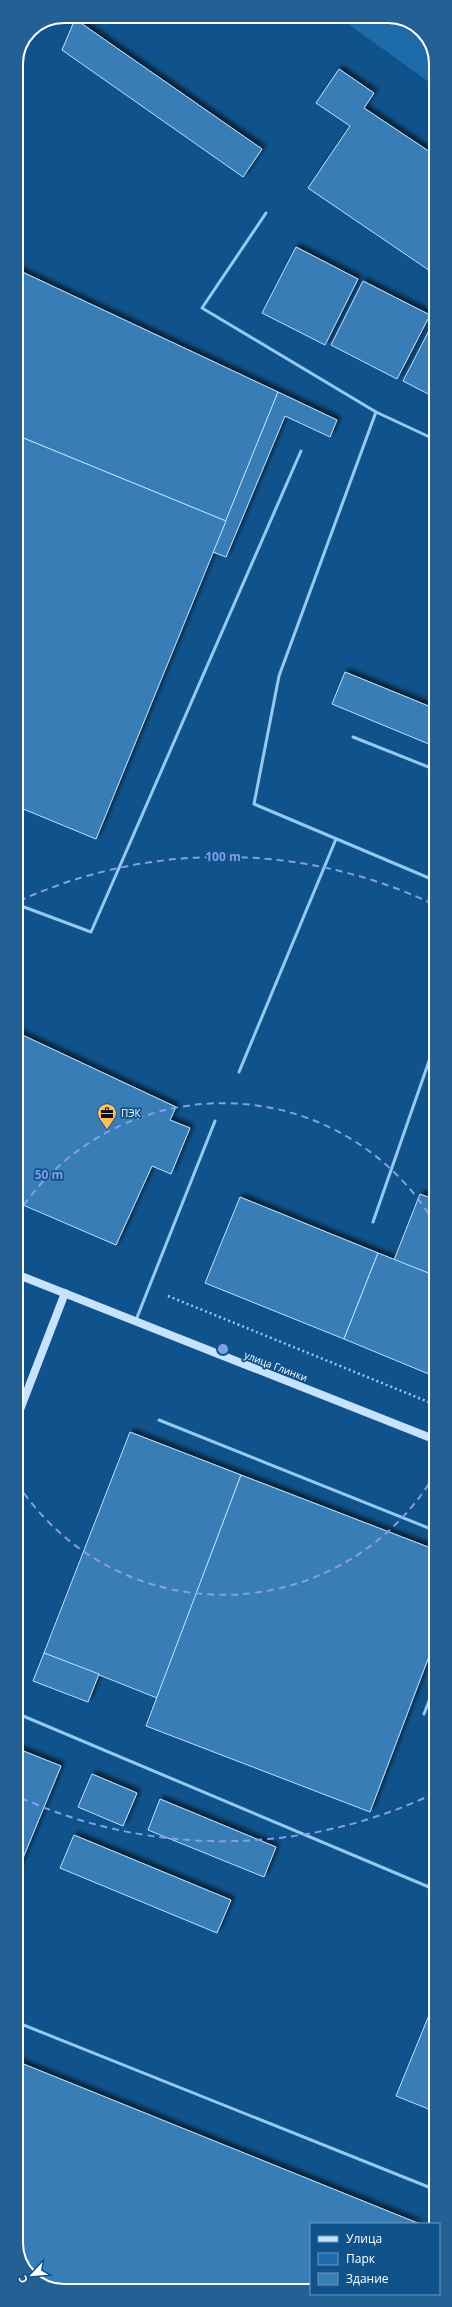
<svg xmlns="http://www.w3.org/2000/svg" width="452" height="2307" font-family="'Open Sans',sans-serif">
  <defs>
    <filter id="shadow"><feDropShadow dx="3.5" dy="-3.5" stdDeviation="2" flood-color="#0009"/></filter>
  </defs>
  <rect width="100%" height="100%" fill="#10538c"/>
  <path fill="#1e6baa" d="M337 16C377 16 421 9 435 56 438 65 436 78 436 87Z"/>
  <g fill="#387db6" stroke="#bde1fd" filter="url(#shadow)">
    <polygon points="75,19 262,149 243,177 62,50"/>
    <polygon points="339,69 374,93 364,108 436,156 436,275 308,188 350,126 316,103"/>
    <polygon points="296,247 358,279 325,345 262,313"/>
    <polygon points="16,269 278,392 226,521 16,435"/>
    <polygon points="363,281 430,315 397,379 331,345"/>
    <polygon points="435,319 436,319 436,398 403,381"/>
    <polygon points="278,392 337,420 330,437 285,416 226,557 213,552"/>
    <polygon points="16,435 226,521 96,839 16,806"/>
    <polygon points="345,672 436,709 436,747 332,704"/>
    <polygon points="16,1032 176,1107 170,1120 190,1128 171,1174 152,1166 116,1245 16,1202"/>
    <polygon points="420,1194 436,1200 436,1260 430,1274 394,1260"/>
    <polygon points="240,1197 378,1253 344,1339 205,1283"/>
    <polygon points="378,1253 436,1276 436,1377 344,1339"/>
    <polygon points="436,1260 436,1276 430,1274"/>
    <polygon points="130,1432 241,1475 157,1698 44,1653"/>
    <polygon points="241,1475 436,1550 436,1638 370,1812 146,1726"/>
    <polygon points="44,1653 99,1674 88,1702 33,1681"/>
    <polygon points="16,1748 61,1766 16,1875"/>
    <polygon points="92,1774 137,1793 123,1826 78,1807"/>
    <polygon points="160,1799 276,1847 264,1877 148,1830"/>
    <polygon points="74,1835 231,1900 217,1933 60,1868"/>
    <polygon points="436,1998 436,2112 396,2096"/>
    <polygon points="16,2061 420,2224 311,2224 311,2291 58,2291 30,2277 16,2250"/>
  </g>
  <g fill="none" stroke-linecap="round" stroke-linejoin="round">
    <polyline stroke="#96c9f2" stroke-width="2.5" stroke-dasharray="2 3" stroke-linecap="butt" points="168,1296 436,1405"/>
    <g stroke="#96c9f2" stroke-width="3">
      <polyline points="266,213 202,308 376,412 279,676 254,804 436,881"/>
      <polyline points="376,412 436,440"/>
      <polyline points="353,737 436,770"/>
      <polyline points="16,904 91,932 301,451"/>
      <polyline points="239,1072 336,839"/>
      <polyline points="373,1222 436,1041"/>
      <polyline points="136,1320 215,1121"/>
      <polyline points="159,1420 436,1531"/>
      <polyline points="16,1713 436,1890"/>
      <polyline points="424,1714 436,1683"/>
      <polyline points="16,2022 436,2190"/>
    </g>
    <g stroke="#c5e3fd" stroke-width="8">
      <polyline points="16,1274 436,1440"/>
      <polyline points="16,1420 65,1293"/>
    </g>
  </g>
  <g fill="none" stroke="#839eea" stroke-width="2" stroke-dasharray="7 5">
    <path d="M435 1474A246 246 0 0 1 17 1483M17 1215A246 246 0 0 1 435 1224"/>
    <path d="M435 1793A492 492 0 0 1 19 1797M19 901A492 492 0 0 1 435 905"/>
  </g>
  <defs>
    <symbol id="office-pin" viewBox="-11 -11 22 30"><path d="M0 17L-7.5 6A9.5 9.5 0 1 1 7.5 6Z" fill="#ffbe58" stroke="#10538c"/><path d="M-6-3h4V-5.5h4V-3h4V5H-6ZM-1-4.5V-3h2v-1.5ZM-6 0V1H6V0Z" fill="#111"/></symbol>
  </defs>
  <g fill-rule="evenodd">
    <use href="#office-pin" x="96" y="1102" width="22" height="30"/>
  </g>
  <g text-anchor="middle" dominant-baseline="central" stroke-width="3.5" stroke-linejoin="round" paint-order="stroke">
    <g font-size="10" fill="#fff" stroke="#10538c" text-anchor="start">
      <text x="121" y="1113">ПЭК</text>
    </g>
    <g font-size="10" fill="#fff" stroke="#10538c">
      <text transform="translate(276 1366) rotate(21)">улица Глинки</text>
    </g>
  </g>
  <path d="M0 0H452V2307H0ZM64 23H388A41 41 0 0 1 429 64V2243A41 41 0 0 1 388 2284H64A41 41 0 0 1 23 2243V64A41 41 0 0 1 64 23Z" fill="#236195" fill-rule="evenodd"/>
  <path fill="none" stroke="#fff" stroke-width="2" d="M64 23H388A41 41 0 0 1 429 64V2243A41 41 0 0 1 388 2284H64A41 41 0 0 1 23 2243V64A41 41 0 0 1 64 23Z"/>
  <circle cx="223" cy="1349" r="6" fill="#839eea" stroke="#10538c" stroke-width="2"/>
  <g font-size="12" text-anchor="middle" font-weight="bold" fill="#839eea" stroke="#10538c" stroke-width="3.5" stroke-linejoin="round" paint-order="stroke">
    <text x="223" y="861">100 m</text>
    <text x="49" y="1179">50 m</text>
  </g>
  <rect x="310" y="2223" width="130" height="72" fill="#10538c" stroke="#7098ba"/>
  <rect x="318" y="2236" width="20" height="6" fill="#c5e3fd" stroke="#7098ba"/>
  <text x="346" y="2243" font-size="12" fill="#ffffff">Улица</text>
  <rect x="318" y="2253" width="20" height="12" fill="#1e6baa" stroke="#7098ba"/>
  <text x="346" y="2263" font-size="12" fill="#ffffff">Парк</text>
  <rect x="318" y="2273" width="20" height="12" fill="#387db6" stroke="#7098ba"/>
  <text x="346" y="2283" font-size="12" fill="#ffffff">Здание</text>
  <g transform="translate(32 2275) rotate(244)" stroke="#10538c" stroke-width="3" paint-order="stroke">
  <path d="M0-3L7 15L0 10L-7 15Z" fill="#ffffff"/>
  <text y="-6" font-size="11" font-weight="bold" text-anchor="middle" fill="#ffffff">С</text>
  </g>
</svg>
